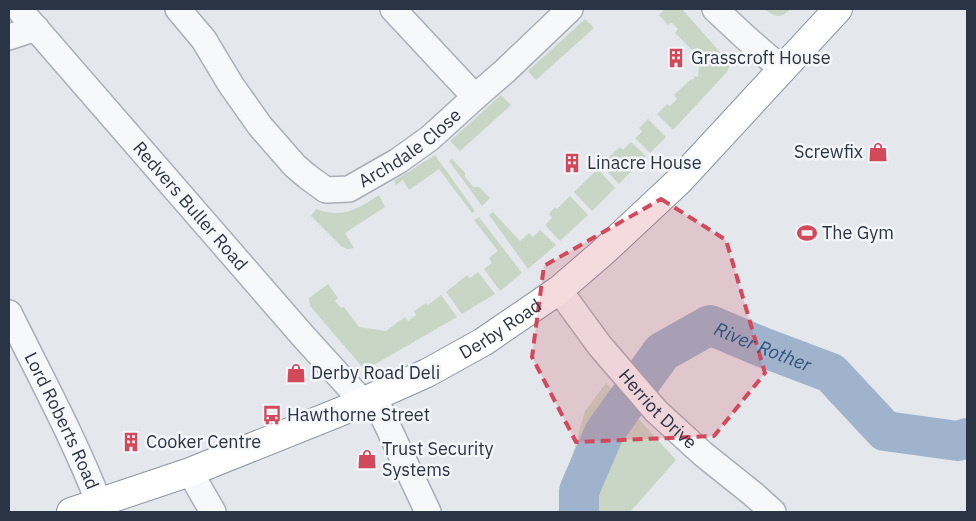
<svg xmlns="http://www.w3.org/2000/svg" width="976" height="521" viewBox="0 0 976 521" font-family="'IBM Plex Sans',sans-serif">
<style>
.green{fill:#c9d6c5}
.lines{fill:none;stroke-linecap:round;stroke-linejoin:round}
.river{stroke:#9fb4cc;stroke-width:40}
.minor-casing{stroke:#a9aeb7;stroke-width:28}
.highway-casing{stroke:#8b94a3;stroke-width:30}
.minor{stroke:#f7f8fa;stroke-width:25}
.highway{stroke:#fff;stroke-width:28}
.marked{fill:#d1495b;fill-opacity:0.2;stroke:#d1495b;stroke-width:4;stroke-dasharray:10 6;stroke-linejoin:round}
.labels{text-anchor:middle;stroke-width:5;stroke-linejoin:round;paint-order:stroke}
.poi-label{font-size:18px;fill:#2b3445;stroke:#f4f6f9;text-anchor:start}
.street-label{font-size:18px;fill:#2b3445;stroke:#f4f6f9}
.water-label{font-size:19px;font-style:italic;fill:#34527a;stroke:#f4f6f9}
</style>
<rect width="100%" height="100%" fill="#e4e7ec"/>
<!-- green -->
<path class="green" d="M663 9H682L727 60 729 67 727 72 673 130 657 114 667 104 670 106 677 99 674 95 690 80 694 79V76L698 77 700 54 695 53 694 50 691 49 675 33 678 29 671 22 668 25 659 15 664 10Z
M764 9H791C780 19 775 17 764 9Z
M585 19 594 28 536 80 528 71Z
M501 95 511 105 460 151 450 141Z
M648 119 666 137 650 153 635 138 642 132 639 128Z
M631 142 646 156 619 184 601 165 620 147 623 150Z
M435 155 475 211 472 213 439 169 409 190 403 180 396 185 394 181Z
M452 159 465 173V177L473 187H479L490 198 482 206 449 161Z
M598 169 615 188 592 211 574 192Z
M379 195 385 207 345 233 354 248 347 249 341 246 311 216 316 209C342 219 358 209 379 195Z
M570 196 588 215 560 241 545 225 552 218 549 214 555 207 557 209Z
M493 212 520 241 529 233 533 237 540 230 556 245 528 269 489 215Z
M479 217 522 273 500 291 484 269 492 263 489 258 498 251 474 220Z
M478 272 495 294 462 314 446 292 467 275 470 278Z
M328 284 338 298 335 301 341 308 344 307 359 327 386 331 405 317 408 321 416 315 414 311 426 303 428 305 441 295 457 317 365 370 310 306 309 298Z
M606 383 676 460 630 512H564L563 489 585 411Z"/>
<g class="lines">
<!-- river -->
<path class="river" id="s1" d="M579 512V491L604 433 662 352 710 325 762 347 831 373 885 431 958 441 967 438"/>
<defs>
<g id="minor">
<path id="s2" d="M19 9 303 336 363 402"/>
<path id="s3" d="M178 9 204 40 231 85 260 126 295 166 308 177 326 190 349 189 398 161 430 138 475 97 505 71 570 9"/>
<path d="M393 9 475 97"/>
<path d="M715 9 745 37 782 69"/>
<path d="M9 37 36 28"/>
<path id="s4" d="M559 290 600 346 656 411 703 454 753 494 773 512"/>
<path id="s5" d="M9 313C40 376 74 438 99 503"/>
<path d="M374 397 428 512"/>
<path d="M190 472 213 512"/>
</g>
<g id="highway">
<path id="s6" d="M71 512 190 472 342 411 427 373 483 342 559 290 602 253 679 181 838 9"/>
</g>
</defs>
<!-- minor casing -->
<use href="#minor" class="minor-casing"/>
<!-- highway casing -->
<use href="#highway" class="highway-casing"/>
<!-- minor -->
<use href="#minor" class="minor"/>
<!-- highway -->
<use href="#highway" class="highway"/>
</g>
<!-- marked area -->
<path class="marked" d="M661 199 726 240 765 373 714 436 576 442 532 357 544 266Z"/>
<!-- icons -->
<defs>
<symbol id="building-bare" viewBox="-9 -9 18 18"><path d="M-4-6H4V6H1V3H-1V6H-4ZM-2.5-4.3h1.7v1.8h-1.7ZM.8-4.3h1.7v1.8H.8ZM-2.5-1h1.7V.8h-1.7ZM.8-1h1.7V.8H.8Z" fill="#d1495b" stroke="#f4f6f9" stroke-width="2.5" paint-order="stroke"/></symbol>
<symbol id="shop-bare" viewBox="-9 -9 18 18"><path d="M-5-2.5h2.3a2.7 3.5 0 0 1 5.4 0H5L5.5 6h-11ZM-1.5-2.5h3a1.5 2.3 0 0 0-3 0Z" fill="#d1495b" stroke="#f4f6f9" stroke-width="2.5" paint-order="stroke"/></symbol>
<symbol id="stadium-bare" viewBox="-9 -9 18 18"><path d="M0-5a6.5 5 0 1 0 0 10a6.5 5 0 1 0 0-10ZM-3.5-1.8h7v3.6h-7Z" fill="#d1495b" stroke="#f4f6f9" stroke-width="2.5" paint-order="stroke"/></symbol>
<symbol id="bus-bare" viewBox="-9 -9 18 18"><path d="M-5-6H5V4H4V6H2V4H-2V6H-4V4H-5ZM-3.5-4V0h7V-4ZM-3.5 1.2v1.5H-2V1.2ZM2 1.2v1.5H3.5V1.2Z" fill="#d1495b" stroke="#f4f6f9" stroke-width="2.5" paint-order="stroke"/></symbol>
</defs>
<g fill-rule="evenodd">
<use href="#building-bare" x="662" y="44" width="28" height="28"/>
<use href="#shop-bare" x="864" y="138" width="28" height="28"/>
<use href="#building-bare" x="558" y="149" width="28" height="28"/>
<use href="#stadium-bare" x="793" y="219" width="28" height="28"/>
<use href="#shop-bare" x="282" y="359" width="28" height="28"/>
<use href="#bus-bare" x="258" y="401" width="28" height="28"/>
<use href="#building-bare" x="117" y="428" width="28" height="28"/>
<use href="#shop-bare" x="353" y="445" width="28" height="28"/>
</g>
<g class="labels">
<!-- poi labels -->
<g class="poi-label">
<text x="691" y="64">Grasscroft House</text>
<text x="863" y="158" text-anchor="end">Screwfix</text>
<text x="587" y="169">Linacre House</text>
<text x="822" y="239">The Gym</text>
<text x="311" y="379">Derby Road Deli</text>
<text x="287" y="421">Hawthorne Street</text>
<text x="146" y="448">Cooker Centre</text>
<text x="382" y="455">Trust Security<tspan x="382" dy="21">Systems</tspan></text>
</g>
<!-- street labels -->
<g class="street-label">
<text dy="6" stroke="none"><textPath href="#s3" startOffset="332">Archdale Close</textPath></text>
<text dy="6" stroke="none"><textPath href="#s2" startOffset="261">Redvers Buller Road</textPath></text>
<text dy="6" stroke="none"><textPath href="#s6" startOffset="468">Derby Road</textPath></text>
<text dy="6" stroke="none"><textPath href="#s4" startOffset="155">Herriot Drive</textPath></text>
<text dy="6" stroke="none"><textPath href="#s5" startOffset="120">Lord Roberts Road</textPath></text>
</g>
<!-- water labels -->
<g class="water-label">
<text dy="7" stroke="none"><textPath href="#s1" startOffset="296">River Rother</textPath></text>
</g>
</g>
<!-- border -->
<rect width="976" height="521" fill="none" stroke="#2b3445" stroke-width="20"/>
</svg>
